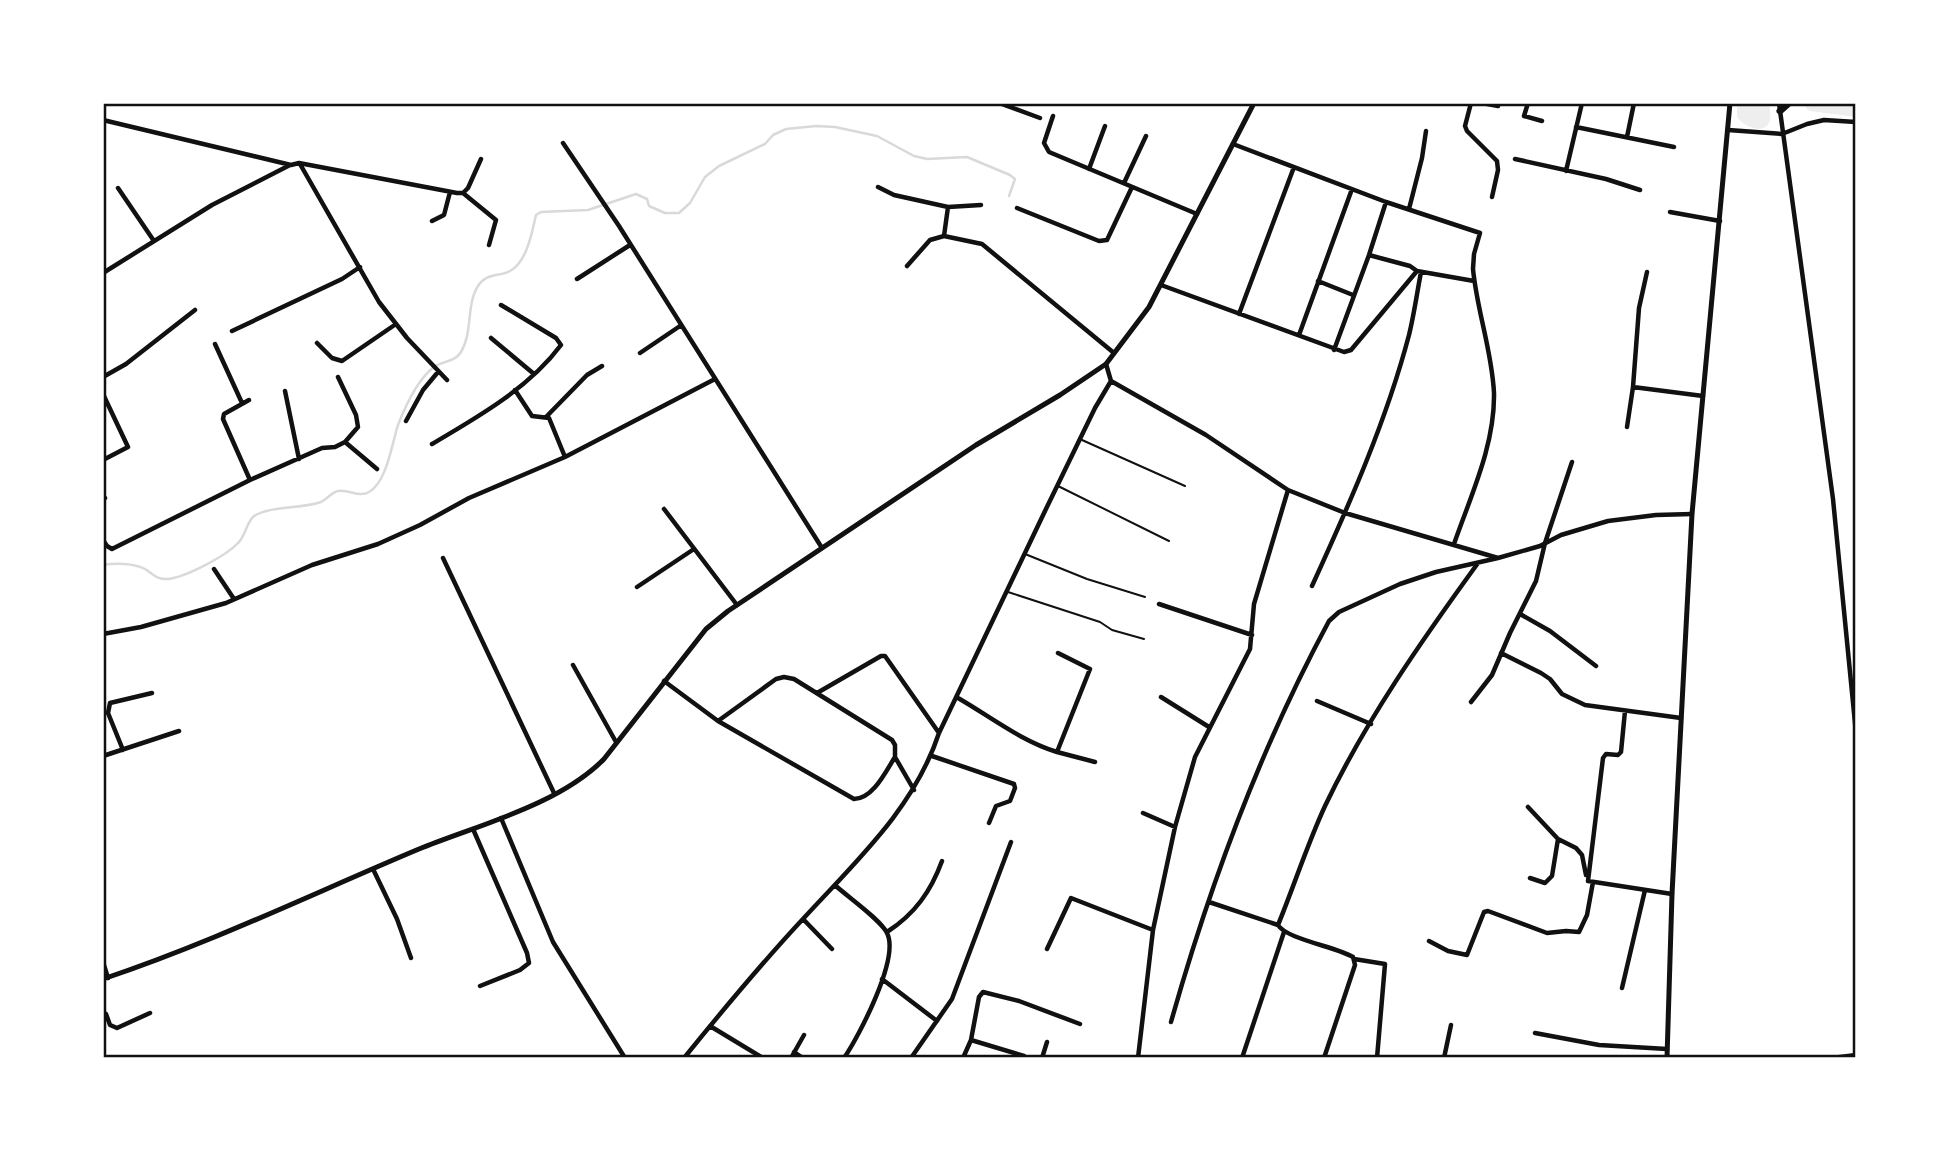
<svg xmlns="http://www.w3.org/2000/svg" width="1959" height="1161" viewBox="0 0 1959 1161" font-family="Signika,sans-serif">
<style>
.green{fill:#eee}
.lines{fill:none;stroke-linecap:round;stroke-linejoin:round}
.stream{stroke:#d9d9d9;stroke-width:2.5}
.service{stroke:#111;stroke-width:2}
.minor{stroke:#111;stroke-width:4.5}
.tertiary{stroke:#111;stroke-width:5}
.trunk{stroke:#111;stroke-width:7}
.neatline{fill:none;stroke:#111;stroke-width:2.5}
</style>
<rect width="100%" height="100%" fill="#fff"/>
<!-- green -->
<path class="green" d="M1737 103H1769C1770 108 1771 116 1770 120 1765 137 1743 126 1737 117Z
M1806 103H1856V117L1810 111 1806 108Z"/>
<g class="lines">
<!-- stream -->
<path class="stream" d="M103 565C115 563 134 563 145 569 153 574 157 580 168 579 186 577 226 556 238 543 246 535 246 523 254 516 269 506 301 509 321 502 327 499 332 492 338 491 349 489 359 498 369 492 387 482 392 443 398 425 405 407 418 379 434 367 442 361 455 362 461 352 473 332 466 305 478 286 486 273 498 277 510 271 527 262 532 232 536 215L541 212 588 210 636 194 647 199 649 206 665 213H679L690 203 705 177 719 166 765 144 773 135 786 129 816 126 835 127 877 136 914 156 927 159 967 157 1010 175 1015 179 1009 196"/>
<!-- service -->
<path class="service" d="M1082 440 1185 486
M1058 486 1169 541
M1025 554 1087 579 1145 597
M1008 592 1100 622 1112 630 1144 639"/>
<!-- minor -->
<path class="minor" d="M999 103 1040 118
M1471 103 1465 126 1467 131 1497 161 1498 170 1492 197
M1482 103 1498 106
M1528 103 1524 116 1542 121
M1779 103 1833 499 1856 733
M1053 116 1044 143 1049 152 1197 214
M103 120 291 165 299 163 457 193H463L468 188 481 159
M1576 127 1674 147
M1728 130 1782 134 1807 124 1824 120 1856 122
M1627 137 1634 103
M563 143 619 226 822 548
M1233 144 1386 202 1480 233 1474 254 1473 269C1477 311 1492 351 1494 393 1495 445 1471 495 1454 544
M1515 159 1606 179 1640 190
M300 164 379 302 407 338 447 380
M1089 169 1105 126
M1566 171 1582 103
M1124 183 1146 136
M878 187 894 195 948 207 944 236 982 244 1114 353
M118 188 154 241
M463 193 496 220 489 245
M948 207 981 205
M1017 208 1099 241 1107 240 1132 187
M1409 209 1422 158 1426 131
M1670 212 1720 221
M432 221 444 215 450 192
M1369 255 1410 266 1417 271
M907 266 930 240 944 236
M1647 272 1639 308 1633 387 1703 396
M103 273 212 205 290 165
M577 279 630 245
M1318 281 1353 295
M1161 285 1344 352 1351 350 1417 271 1474 281
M1239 314 1294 167
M232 331 342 279 360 267
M1299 335 1352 189
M491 338 534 374
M317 343 332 358 342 361 396 324
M215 344 242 403
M1334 350 1369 255 1386 202
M640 353 680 326
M1106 364 1111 381
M103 377 126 364 195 310
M1111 381 1206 435 1288 490 1345 513 1498 558 1540 546 1561 535 1608 521 1656 515 1692 514
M515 390 532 416 549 418 565 457
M285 391 299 459
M103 394 128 447 103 460
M249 400 224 414 223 419 250 480
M546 417 587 375 602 366
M406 421 423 390 438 372
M1627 427 1633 387
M345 442 377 469
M432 444C478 417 529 388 561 345L556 338 501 305
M103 499 105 498
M664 509 737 605
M103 540 107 546 112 549 250 480 322 448 335 447 345 442 358 427 356 415 338 377
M443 558 554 793
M214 569 234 599
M1312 586C1349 505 1386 422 1409 335 1414 315 1417 293 1421 272
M637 587 694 549
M1159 604 1252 635
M1520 614 1550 631 1596 666
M103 634 141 627 226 603 312 565 378 544 420 525 469 498 565 457 715 379
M1501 653 1541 673 1550 679 1562 694 1585 705 1681 718
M573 665 616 742
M664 681 718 721 854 799C873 799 886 771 895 757
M817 693 881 656H885L939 733
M1161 697 1209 727
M958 698C991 717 1021 741 1057 752L1090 669 1058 653
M1317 701 1371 724
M1471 702 1492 675 1510 633 1536 581 1545 543 1572 462
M1625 711 1621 752 1618 755 1606 754 1603 758 1588 881 1672 894
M718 721 776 679 784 677 794 679 892 740 895 745V757L914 790
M123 750 108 713 110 703 152 693
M1057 752 1095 762
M103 756 179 731
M932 756 1014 784 1015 788 1010 801 996 806 989 823
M1528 807 1558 839 1576 848 1582 855 1586 875
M1143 813 1175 827
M501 818 553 942 625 1058
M473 829 527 953 529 963 520 970 480 986
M373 869 397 919 411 958
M1530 878 1545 883 1552 876 1558 839
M836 886C848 897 881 920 887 933 900 958 859 1036 844 1058
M1209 902 1278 925C1286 939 1337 947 1353 957L1355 965 1324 1058
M803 919 832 949
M1278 925C1294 886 1307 845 1325 806 1366 720 1422 640 1478 563
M887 932C915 914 931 891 942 861
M1429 941 1448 951 1467 955 1484 912 1488 911 1547 933 1566 931 1579 932 1587 915 1593 882
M1047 949 1071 898 1153 930
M1354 959 1385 964 1377 1058
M103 962 108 978
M882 979 937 1021
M1622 988 1645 890
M103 1013 106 1014 110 1025 117 1028 150 1013
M1171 1022C1210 884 1261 747 1329 621L1339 612 1400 584 1436 572 1498 558
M710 1026 763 1058
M1535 1033 1599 1045 1667 1049
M971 1040 1024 1056
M794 1052 803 1058
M684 1058C722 1011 761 964 802 920 855 862 914 809 939 733L1045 511 1095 408 1111 381
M791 1058 804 1035
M911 1058 952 999 1011 842
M963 1058 971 1040 979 997 983 992 1019 1001 1080 1024
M1042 1058 1047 1042
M1138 1058 1153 930 1175 827 1195 757 1250 649 1254 604 1288 490
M1242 1058 1284 932
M1444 1058 1451 1025
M1832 1058 1856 1055"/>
<!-- tertiary -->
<path class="tertiary" d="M103 979C211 943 314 893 419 849 478 825 559 805 604 759L706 629 728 611 976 445 1060 395 1106 364 1149 307 1254 103
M1667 1058 1672 894 1692 514 1730 103"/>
<!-- trunk -->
<path class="trunk" d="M1780 111 1789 103"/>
</g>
<!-- border -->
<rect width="1959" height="1161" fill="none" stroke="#ffffff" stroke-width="210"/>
<rect x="105" y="105" width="1749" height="951" class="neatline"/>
</svg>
